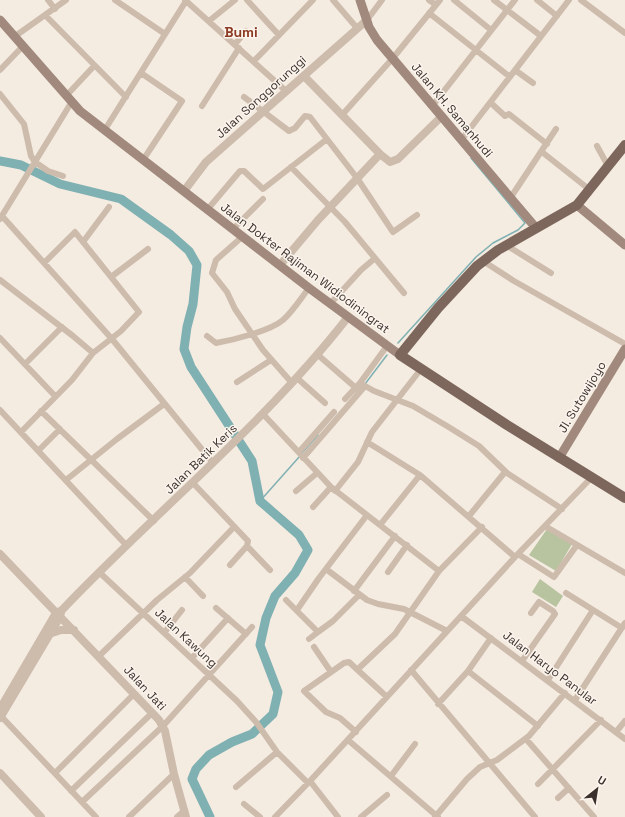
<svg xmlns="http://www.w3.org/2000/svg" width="625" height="817" viewBox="0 0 625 817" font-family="'Space Grotesk',sans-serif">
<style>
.green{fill:#b8c4a0}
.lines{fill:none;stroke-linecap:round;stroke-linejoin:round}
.stream{stroke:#7fb0b2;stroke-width:1.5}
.river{stroke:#7fb0b2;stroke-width:9}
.minor{stroke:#cdbbac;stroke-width:6}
.tertiary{stroke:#cdbbac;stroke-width:8}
.secondary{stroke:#a18a7d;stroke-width:9}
.primary{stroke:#7d675c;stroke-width:10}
.labels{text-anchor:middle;stroke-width:3;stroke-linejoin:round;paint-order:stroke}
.street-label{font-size:12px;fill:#3b302b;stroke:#fbf5ee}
.quarter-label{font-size:14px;font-weight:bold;fill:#8c3b22;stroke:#fbf5ee}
</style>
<rect width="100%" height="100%" fill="#f4ebe1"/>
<!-- green -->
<path class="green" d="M547 529 572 544 556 571 529 555Z
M540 579 563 596 556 607 532 592Z"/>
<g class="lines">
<!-- stream -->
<path class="stream" d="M398 343 476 257 493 243 518 230 525 223 471 158
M365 384 387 355
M302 453 318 435
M260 501 300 456"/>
<!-- river -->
<path class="river" d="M0 161 21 165 60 184 121 199 171 235 189 251 197 265 193 304 187 327 184 349 191 367 252 461 260 501 299 535 308 550 295 573 275 596 266 618 260 645 278 692 273 714 252 734 232 742 209 755 196 769 192 779 210 817"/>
<!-- minor -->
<path class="minor" d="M48 0 55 9
M115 0 165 34
M185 0 286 91
M247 0 278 34
M333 0 357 28
M429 0 436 5
M454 0 491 30
M494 0 541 36
M537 0 557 16
M581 0 625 33
M429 13 510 77
M45 15 126 97
M367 20 382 0
M209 21 235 0
M14 37 66 0
M235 44 246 31
M254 61 313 0
M0 70 23 46
M515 70 533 83
M141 73 182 101 143 160
M0 94 24 124 31 156 35 162 48 171 63 176
M66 96 94 66
M244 97 289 131 295 128 305 116 310 117 357 178 393 232 417 215
M491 103 505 116 509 114 547 144
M433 105 515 0
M202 106 239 48
M342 115 393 58 440 0
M104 131 186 1
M462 139 569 0
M597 146 608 166
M542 152 590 190
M291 167 345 222 404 293
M511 197 556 129
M207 210 240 171H244L263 189 327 139
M2 216 112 339 213 463
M0 219 71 103
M233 229 263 199
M242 237 216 260 212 273 227 292 235 309 263 350 292 383
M83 242 109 207
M506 245 551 273
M483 261 514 281 625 344
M44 263 75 232 139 312 121 331 93 353
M111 277 148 249
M0 280 73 336 93 353 72 380 21 432
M330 304 361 270 374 259
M207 336 216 343C233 340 270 331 283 320 293 311 301 298 309 288
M0 338 55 396
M318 355 356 388
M25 364 62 327
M297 378 325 403
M237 382 271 360
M360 383 374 391 413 406 447 426 479 446 507 473 562 509
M345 399 360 383 387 346
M0 410 127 546
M41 411 154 521
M263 414 331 487 439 571 395 634 358 669
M367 442 420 475 515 557
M38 451 60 429
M299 452 334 412
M303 458 365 386
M66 480 117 439 164 404
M193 483 248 541 247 546 230 565
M296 491 317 473
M335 491 358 462 372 432 421 369
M313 507 331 487
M469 516 505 472
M380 525 420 475
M545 526 625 573
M247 546 270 570
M518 554 554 577 577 545
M326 569 367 600 378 604 404 609 447 631
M439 571 482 527
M99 572 237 701 256 722 277 752 308 783
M388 572 407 545
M185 577 203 596
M354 591 395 536
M566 593 622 628
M286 600 318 632 333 621 359 595
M216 608 246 634
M297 610 319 578 367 515
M461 616 625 739
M164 633 182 610
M309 639 318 632
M314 647 331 672
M99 656 157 600 190 573 234 527
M192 658 228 618
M522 661 555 614 553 611 539 602 531 613
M411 670 535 817
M468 671 538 726
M548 680 593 610
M575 700 625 623
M438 704 468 671 491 638
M0 715 96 817
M356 732 340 718 326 712 304 691 344 663 349 662 387 697
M616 732 625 721
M526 739 594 817
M348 740 438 817
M55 773 134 694
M391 776 415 744
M310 781 338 817
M538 784 601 720
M236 787 277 752
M71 791 152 713
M558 798 569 788
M82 802 163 726 252 627
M244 804 260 817
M129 817 174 774
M177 817 185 810
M275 817 310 781 515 557 591 478
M361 817 387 795
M435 817 467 779 480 767 497 760 529 736 565 693"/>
<!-- tertiary -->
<path class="tertiary" d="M304 76 380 154 390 162 398 159 442 116
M184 191 206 162 367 20
M280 265 318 220 380 154
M0 554 159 720 165 731 174 774 186 817
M52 633 61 630H74
M0 709 56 613 62 610C156 511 264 425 348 317
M0 718 60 617 61 612
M0 773 41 817"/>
<!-- secondary -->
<path class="secondary" d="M360 0 369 27 377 40 536 228
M0 20 80 111 309 288 400 355
M577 205 625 245
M559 458 625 349"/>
<!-- primary -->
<path class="primary" d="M625 145 577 205 498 250 477 266 438 308 400 355 507 425 625 498"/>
</g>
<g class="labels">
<!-- street labels -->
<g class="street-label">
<text transform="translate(261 97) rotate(-42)" y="4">Jalan Songgorunggi</text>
<text transform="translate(452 110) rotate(50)" y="4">Jalan KH. Samanhudi</text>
<text transform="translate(305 268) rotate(37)" y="4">Jalan Dokter Rajiman Widiodiningrat</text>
<text transform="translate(582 397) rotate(-59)" y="4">Jl. Sutowijoyo</text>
<text transform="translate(201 459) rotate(-44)" y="4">Jalan Batik Keris</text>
<text transform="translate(186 638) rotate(43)" y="4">Jalan Kawung</text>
<text transform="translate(550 668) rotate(37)" y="4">Jalan Haryo Panular</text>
<text transform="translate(145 688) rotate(47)" y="4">Jalan Jati</text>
</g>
<!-- quarter labels -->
<g class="quarter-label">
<text x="241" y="37">Bumi</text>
</g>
</g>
<!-- north arrow -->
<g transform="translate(597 789) rotate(30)" stroke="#fbf5ee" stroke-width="3" paint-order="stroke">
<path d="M0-3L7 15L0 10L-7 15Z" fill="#3b302b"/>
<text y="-6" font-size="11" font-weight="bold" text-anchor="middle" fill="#3b302b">U</text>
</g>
</svg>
